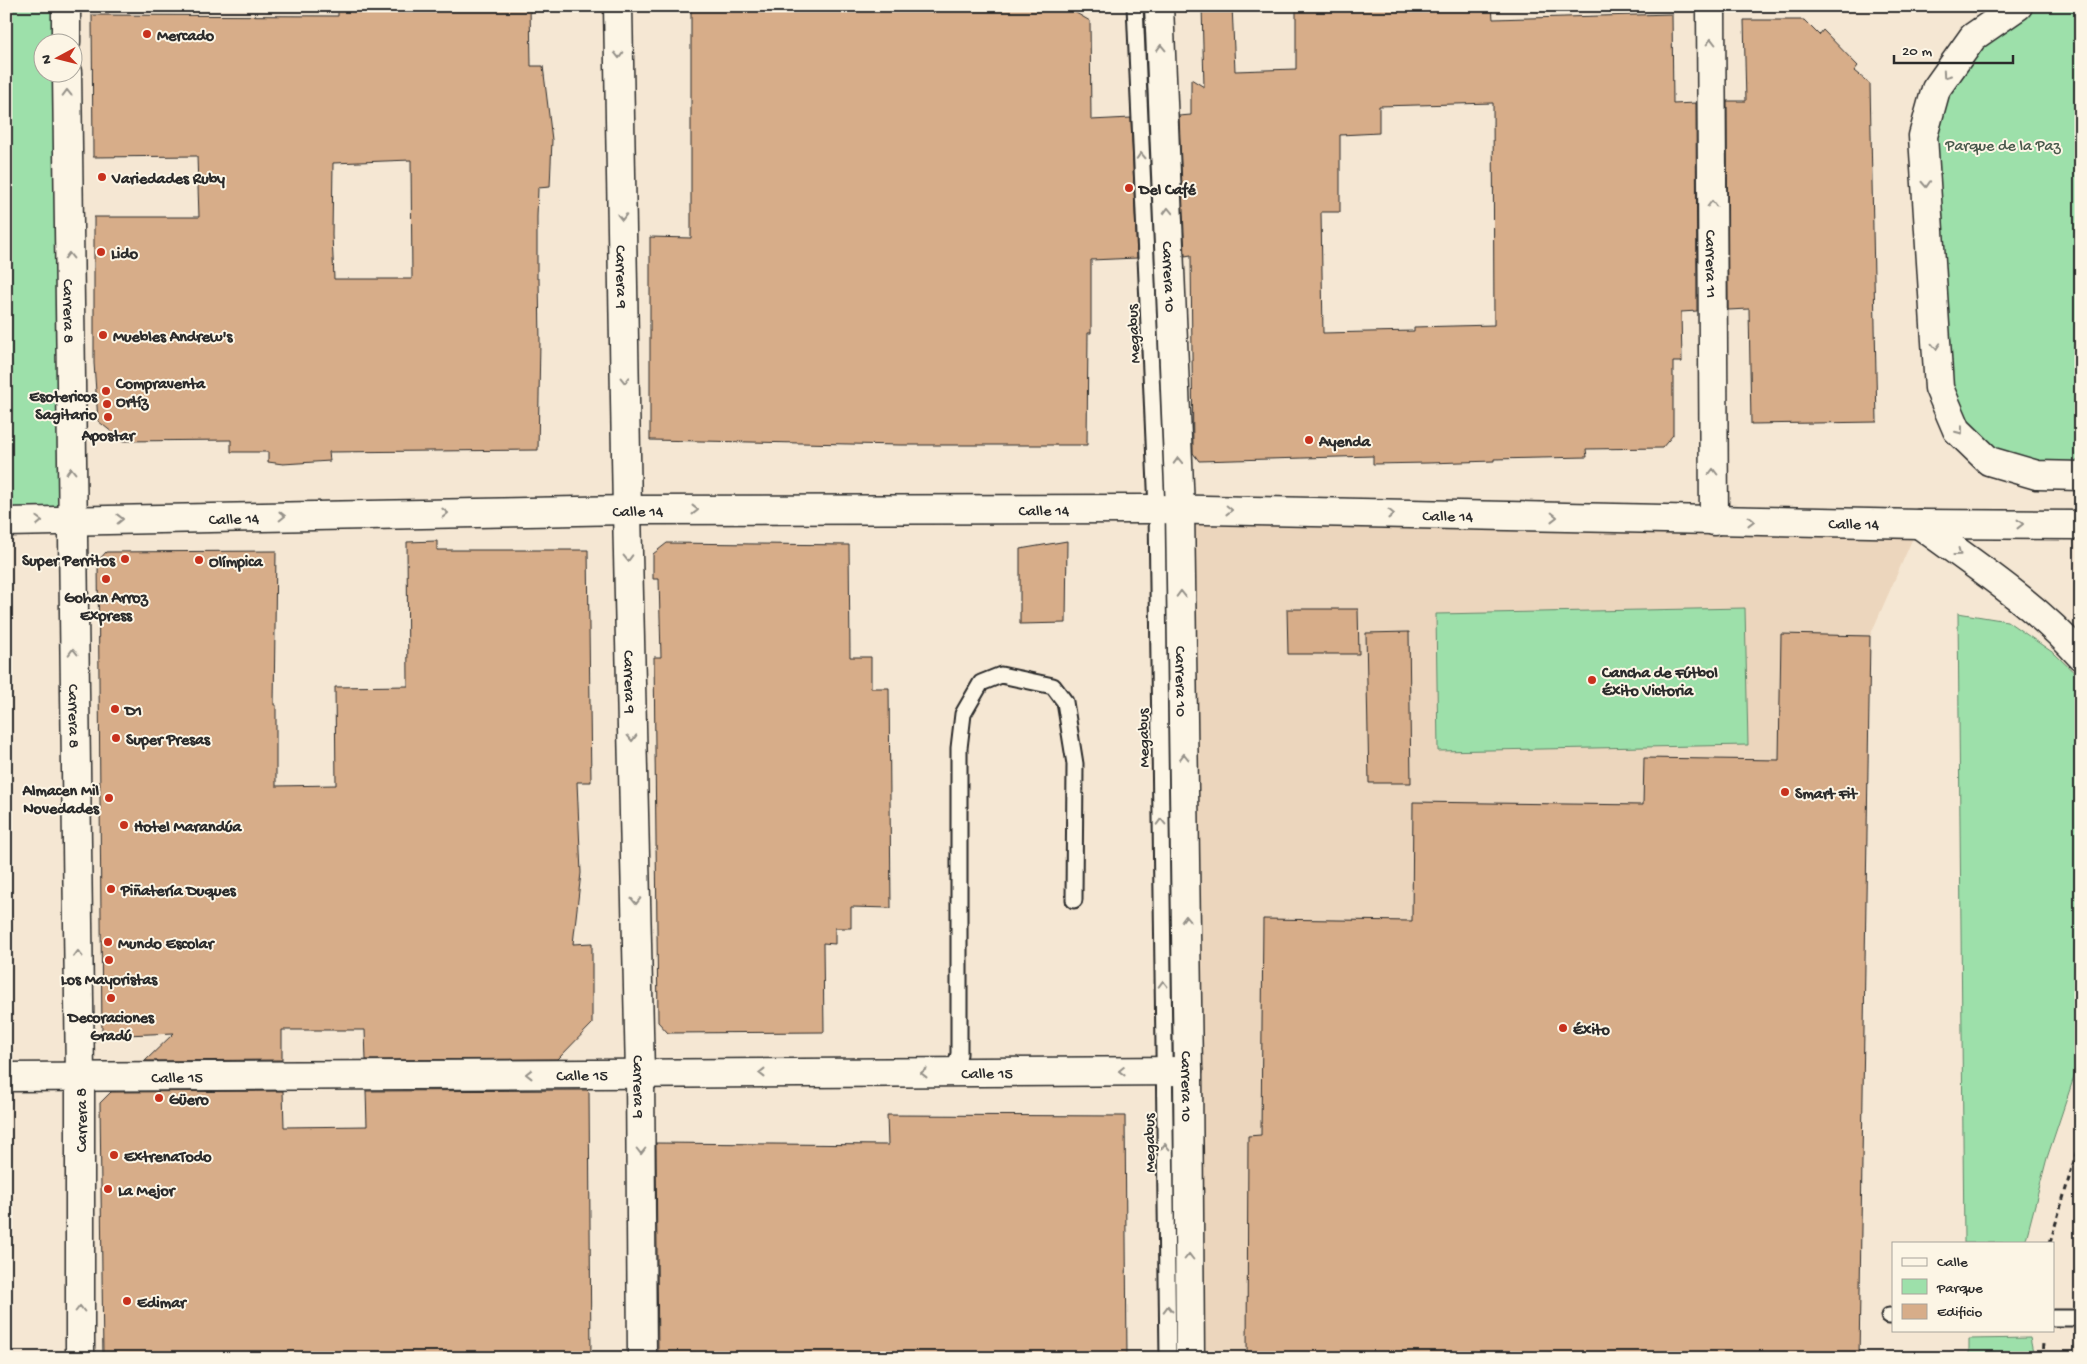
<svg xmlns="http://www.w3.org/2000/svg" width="2087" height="1364" viewBox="0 0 2087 1364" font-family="'Gochi Hand',sans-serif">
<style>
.built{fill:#ecd6bd}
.green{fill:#9de0aa;stroke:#64866a}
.building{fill:#d7ad89;stroke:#2b2b2b;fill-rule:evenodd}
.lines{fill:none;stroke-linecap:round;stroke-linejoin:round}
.service-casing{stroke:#2b2b2b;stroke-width:19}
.minor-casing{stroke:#2b2b2b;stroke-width:31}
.secondary-casing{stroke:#2b2b2b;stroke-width:31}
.primary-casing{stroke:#2b2b2b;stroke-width:31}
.path{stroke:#2b2b2b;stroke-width:3;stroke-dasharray:5 4;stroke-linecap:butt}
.service{stroke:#fcf5e5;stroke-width:15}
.minor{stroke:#fcf5e5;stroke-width:28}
.secondary{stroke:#fcf5e5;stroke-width:28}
.primary{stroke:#fcf5e5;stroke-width:28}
.oneway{stroke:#949088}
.poi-dot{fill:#c8321e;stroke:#fcf5e5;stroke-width:2}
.labels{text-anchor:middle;stroke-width:4;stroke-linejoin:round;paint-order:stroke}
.poi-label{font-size:16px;font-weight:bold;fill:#2b2b2b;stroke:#fcf5e5;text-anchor:start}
.park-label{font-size:16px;fill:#48584b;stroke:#fcf5e5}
.street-label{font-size:16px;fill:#2b2b2b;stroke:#fcf5e5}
</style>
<rect width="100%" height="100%" fill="#f5e7d3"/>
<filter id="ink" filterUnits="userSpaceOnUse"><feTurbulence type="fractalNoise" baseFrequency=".02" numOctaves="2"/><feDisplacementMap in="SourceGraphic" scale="10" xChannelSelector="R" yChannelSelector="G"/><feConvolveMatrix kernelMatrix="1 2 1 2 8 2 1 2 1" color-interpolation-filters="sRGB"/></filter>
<g filter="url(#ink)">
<!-- built -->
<path class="built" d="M1180 509 1919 524 1870 636 1859 1358H1190Z"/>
<!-- green -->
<path class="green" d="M6 6H66V42H42V72L67 73 72 507 6 522Z
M2018 6H2081V476L1989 461 1939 388 1936 89Z
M1745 608 1748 745 1438 751 1436 614Z
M1958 613 2007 621 2055 654 2081 679V1056L2047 1158 2025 1243H1964Z
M2030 1338 2034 1358H1969V1339Z"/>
<!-- building -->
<path class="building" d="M338 6H530L531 66H543L552 140 550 187 538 188 537 217V279H539L540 342 538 450 329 452 330 461 283 464 268 462V452H231V440L123 441 98 421 94 363V217H199L197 156 93 157 92 15 338 16ZM411 160 412 279H334L332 235 333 163Z
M691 6H1064L1090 21 1091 120 1131 118 1137 258 1091 260V333H1088L1087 445H900L650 440V237L691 238Z
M1202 6H1232L1235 71 1296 69V6H1492L1493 19 1672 14 1673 104 1696 103 1697 311 1681 312 1682 362H1673V435L1662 448 1586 449 1587 457 1494 459V461L1428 463 1373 464V456L1199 461 1193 453 1191 255 1185 256 1179 116 1191 115V79L1204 87ZM1493 103 1494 325 1414 327V331L1323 333 1321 212H1340V135L1379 133V106Z
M1744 20H1804L1819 35 1823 30 1858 66 1854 71 1870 84 1877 422 1751 424 1749 309 1728 310 1727 101H1746Z
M437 541V550H588L591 782H577L581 873 573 944 592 943V1024L558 1059 366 1060 365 1030H282V1060L145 1061 174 1033 102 1036 98 561 106 552 276 551 274 705H276V786L336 785 335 687 408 686 407 542Z
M1067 541 1066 623 1020 624V549Z
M667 543 849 545 850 657H871V688H889L891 908 851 907V928H835V944L823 943 824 1032 668 1033 658 1022 654 657H661L659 579H653V554Z
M1287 609H1358L1359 654H1288Z
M1409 632 1411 783H1369L1366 633Z
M1781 634 1870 636 1859 1358H1247L1248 1136 1261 1135 1263 919 1412 921 1413 802 1643 805 1644 758 1779 760Z
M587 1090 589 1092 591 1358H103L100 1103 111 1092 283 1091 284 1127 367 1126 366 1091Z
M887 1115 1125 1116 1127 1358H658L656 1143 888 1145Z"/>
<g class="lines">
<defs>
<path id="service" d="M1135 6 1157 509 1168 1358
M954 1073 959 1054V748L963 714 981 683 1001 675 1053 686 1065 702 1075 764 1074 900
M1889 1316H1893
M2053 1318H2081"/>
<g id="minor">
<path id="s1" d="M618 6 627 510 640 1074 642 1358"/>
<path id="s2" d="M1159 6 1180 509 1188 1071 1190 1358"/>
<path id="s3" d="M1711 6 1714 521"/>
<path id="s4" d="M6 522 627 510 1157 509 1919 524"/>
<path id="s5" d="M6 1077 1188 1071"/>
</g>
<g id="secondary">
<path d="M66 6V42"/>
<path d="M2018 6 1973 37 1936 89 1923 136 1939 388 1957 430 1989 461 2037 475 2081 476"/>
<path id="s6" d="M67 72 80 1077V1358"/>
<path d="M1919 524 2081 525"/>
</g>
<path id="primary" d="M1919 524C1975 565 2035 604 2081 656"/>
</defs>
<!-- service casing -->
<use href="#service" class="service-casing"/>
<!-- minor casing -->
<use href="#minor" class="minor-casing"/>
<!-- secondary casing -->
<use href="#secondary" class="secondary-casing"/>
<!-- primary casing -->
<use href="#primary" class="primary-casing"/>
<!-- path -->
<path class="path" d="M2050 1243 2081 1137
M2042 1358 2043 1343"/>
<!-- service -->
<use href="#service" class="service"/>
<!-- minor -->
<use href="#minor" class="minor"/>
<!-- secondary -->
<use href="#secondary" class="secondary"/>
<!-- primary -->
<use href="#primary" class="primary"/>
</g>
<!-- one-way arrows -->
<defs><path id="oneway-chevron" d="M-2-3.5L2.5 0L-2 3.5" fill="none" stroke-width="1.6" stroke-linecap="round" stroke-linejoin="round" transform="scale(1.25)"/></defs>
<g class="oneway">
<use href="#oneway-chevron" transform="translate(1711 42) rotate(-90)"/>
<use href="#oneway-chevron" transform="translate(1161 48) rotate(-92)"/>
<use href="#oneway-chevron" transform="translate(619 55) rotate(89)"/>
<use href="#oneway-chevron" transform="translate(1946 75) rotate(125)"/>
<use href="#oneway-chevron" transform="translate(67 93) rotate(-91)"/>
<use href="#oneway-chevron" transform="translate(1141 156) rotate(-93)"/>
<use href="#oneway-chevron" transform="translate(1926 184) rotate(87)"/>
<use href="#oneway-chevron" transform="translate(1712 204) rotate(-90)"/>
<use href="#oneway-chevron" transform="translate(1168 211) rotate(-92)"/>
<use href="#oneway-chevron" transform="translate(622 217) rotate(89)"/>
<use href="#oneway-chevron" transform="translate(69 256) rotate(-91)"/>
<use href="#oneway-chevron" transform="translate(1936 346) rotate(87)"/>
<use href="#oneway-chevron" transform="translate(625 380) rotate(89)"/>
<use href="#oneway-chevron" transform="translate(1960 431) rotate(52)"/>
<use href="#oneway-chevron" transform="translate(1178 461) rotate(-92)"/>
<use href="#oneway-chevron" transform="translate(71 471) rotate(-91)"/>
<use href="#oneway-chevron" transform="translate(1713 472) rotate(-90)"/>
<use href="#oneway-chevron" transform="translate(695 510)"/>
<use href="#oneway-chevron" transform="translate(1229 510) rotate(1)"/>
<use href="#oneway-chevron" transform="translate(445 513) rotate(-1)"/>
<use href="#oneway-chevron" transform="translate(1391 514) rotate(1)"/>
<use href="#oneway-chevron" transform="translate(282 516) rotate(-1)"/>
<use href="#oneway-chevron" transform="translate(1554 517) rotate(1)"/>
<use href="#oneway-chevron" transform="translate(120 519) rotate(-1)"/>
<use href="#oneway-chevron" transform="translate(39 521) rotate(-2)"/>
<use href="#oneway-chevron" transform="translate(1751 521) rotate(1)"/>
<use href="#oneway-chevron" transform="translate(2020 524)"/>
<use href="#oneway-chevron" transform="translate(1958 553) rotate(36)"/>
<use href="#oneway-chevron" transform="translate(628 558) rotate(89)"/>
<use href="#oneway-chevron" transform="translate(1181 594) rotate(-91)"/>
<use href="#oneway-chevron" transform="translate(73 652) rotate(-91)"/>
<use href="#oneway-chevron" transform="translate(632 738) rotate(89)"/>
<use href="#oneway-chevron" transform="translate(1184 757) rotate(-91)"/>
<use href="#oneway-chevron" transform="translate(1161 822) rotate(-91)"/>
<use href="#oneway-chevron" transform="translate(636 901) rotate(89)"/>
<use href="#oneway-chevron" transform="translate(1186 919) rotate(-91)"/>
<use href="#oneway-chevron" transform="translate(78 954) rotate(-91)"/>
<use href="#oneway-chevron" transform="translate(1163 984) rotate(-91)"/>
<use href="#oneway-chevron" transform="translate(1122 1071) rotate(179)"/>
<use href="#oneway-chevron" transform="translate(762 1073) rotate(180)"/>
<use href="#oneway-chevron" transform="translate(924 1073) rotate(180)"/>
<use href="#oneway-chevron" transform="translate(529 1074) rotate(180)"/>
<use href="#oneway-chevron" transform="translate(1165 1147) rotate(-91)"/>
<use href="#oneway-chevron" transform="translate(641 1151) rotate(90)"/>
<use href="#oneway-chevron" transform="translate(1189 1257) rotate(-90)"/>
<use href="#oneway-chevron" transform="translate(80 1309) rotate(-90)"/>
<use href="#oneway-chevron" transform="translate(1168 1309) rotate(-91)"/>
</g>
</g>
<!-- markers -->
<g class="poi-dot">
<circle cx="147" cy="34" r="5"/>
<circle cx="102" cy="177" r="5"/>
<circle cx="1129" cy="188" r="5"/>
<circle cx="101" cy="252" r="5"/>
<circle cx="103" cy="335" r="5"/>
<circle cx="106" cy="391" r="5"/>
<circle cx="107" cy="404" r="5"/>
<circle cx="108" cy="417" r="5"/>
<circle cx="1309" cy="440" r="5"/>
<circle cx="125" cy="559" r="5"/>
<circle cx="199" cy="560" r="5"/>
<circle cx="106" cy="579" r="5"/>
<circle cx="1592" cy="680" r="5"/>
<circle cx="115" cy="709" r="5"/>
<circle cx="116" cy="738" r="5"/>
<circle cx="1785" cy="792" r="5"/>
<circle cx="109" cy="798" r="5"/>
<circle cx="124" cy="825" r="5"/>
<circle cx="111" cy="889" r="5"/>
<circle cx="108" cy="942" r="5"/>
<circle cx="109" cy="960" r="5"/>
<circle cx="111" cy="998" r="5"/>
<circle cx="1563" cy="1028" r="5"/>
<circle cx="159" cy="1098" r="5"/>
<circle cx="114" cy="1155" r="5"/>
<circle cx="108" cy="1189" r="5"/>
<circle cx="127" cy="1301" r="5"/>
</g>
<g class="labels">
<!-- poi labels -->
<g class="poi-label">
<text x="157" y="40">Mercado</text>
<text x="112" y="183">Variedades Ruby</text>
<text x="1139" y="194">Del Café</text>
<text x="111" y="258">Lido</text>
<text x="113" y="341">Muebles Andrew's</text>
<text x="116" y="388">Compraventa<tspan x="116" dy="18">Ortíz</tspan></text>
<text x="97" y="401" text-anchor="end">Esotericos<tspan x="97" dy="18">Sagitario</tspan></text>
<text x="108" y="440" text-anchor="middle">Apostar</text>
<text x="1319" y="446">Ayenda</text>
<text x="115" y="565" text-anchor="end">Super Perritos</text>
<text x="209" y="566">Olímpica</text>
<text x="106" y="602" text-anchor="middle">Gohan Arroz<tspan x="106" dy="18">Express</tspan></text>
<text x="1602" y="677">Cancha de Fútbol<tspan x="1602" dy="18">Éxito Victoria</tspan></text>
<text x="125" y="715">D1</text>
<text x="126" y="744">Super Presas</text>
<text x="99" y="795" text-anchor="end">Almacen Mil<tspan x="99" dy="18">Novedades</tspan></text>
<text x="1795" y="798">Smart Fit</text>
<text x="134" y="831">Hotel Marandúa</text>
<text x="121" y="895">Piñatería Duques</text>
<text x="118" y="948">Mundo Escolar</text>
<text x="109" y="984" text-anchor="middle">Los Mayoristas</text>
<text x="111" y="1022" text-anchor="middle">Decoraciones<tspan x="111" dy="18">Gradú</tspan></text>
<text x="1573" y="1034">Éxito</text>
<text x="169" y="1104">Güero</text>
<text x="124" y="1161">ExtrenaTodo</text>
<text x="118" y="1195">La Mejor</text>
<text x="137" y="1307">Edimar</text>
</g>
<!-- park labels -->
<g class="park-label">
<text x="2003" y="150">Parque de la Paz</text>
</g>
<!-- street labels -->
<g class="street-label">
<text dy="6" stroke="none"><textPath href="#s3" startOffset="258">Carrera 11</textPath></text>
<text dy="6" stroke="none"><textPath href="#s1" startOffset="271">Carrera 9</textPath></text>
<text dy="6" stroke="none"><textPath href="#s2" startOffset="271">Carrera 10</textPath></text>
<text dy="6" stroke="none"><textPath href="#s6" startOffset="239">Carrera 8</textPath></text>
<text transform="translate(1132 334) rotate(-93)" y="6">Megabus</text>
<text dy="6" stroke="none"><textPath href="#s4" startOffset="1038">Calle 14</textPath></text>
<text dy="6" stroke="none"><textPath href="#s4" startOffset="632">Calle 14</textPath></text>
<text dy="6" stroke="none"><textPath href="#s4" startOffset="1442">Calle 14</textPath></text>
<text dy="6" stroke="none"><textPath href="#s4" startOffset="228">Calle 14</textPath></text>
<text dy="6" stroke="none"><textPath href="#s4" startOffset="1848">Calle 14</textPath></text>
<text dy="6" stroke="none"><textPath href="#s1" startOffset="676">Carrera 9</textPath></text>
<text dy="6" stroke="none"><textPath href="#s2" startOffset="676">Carrera 10</textPath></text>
<text dy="6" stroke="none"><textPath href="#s6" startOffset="644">Carrera 8</textPath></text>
<text transform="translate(1142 738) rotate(-91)" y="6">Megabus</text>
<text dy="6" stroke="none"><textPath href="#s5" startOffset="981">Calle 15</textPath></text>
<text dy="6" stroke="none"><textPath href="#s5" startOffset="576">Calle 15</textPath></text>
<text dy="6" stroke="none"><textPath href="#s5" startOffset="171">Calle 15</textPath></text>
<text dy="6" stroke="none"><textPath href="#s1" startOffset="1081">Carrera 9</textPath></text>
<text dy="6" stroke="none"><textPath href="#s2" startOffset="1081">Carrera 10</textPath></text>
<text transform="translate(80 1120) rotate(-90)" y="6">Carrera 8</text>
<text transform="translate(1148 1143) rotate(-91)" y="6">Megabus</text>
</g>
</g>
<!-- margin -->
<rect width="2087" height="1364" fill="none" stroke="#fcf5e5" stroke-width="25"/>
<rect x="12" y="12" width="2062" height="1339" fill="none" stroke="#2b2b2b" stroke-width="2" filter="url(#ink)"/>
<!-- legend -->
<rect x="1892" y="1242" width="162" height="90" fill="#fcf5e5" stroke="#a8a49b"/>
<rect x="1902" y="1258" width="25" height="8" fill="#fcf5e5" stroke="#a8a49b"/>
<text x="1937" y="1266" font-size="15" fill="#2b2b2b">Calle</text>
<rect x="1902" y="1279" width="25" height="15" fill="#9de0aa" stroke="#a8a49b"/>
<text x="1937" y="1292" font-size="15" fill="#2b2b2b">Parque</text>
<rect x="1902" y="1304" width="25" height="15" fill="#d7ad89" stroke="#a8a49b"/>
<text x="1937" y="1316" font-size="15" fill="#2b2b2b">Edificio</text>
<!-- north arrow -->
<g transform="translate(58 58) rotate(263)"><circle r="24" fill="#fcf5e5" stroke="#a8a49b"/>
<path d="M0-4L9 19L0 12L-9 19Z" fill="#c8321e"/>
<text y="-8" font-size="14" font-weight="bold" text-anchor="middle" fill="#2b2b2b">N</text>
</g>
<!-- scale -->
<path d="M1894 55v8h119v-8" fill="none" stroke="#2b2b2b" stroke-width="2.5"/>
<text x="1902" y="55" font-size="15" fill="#2b2b2b" stroke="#fcf5e5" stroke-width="4" paint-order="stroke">20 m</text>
</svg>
